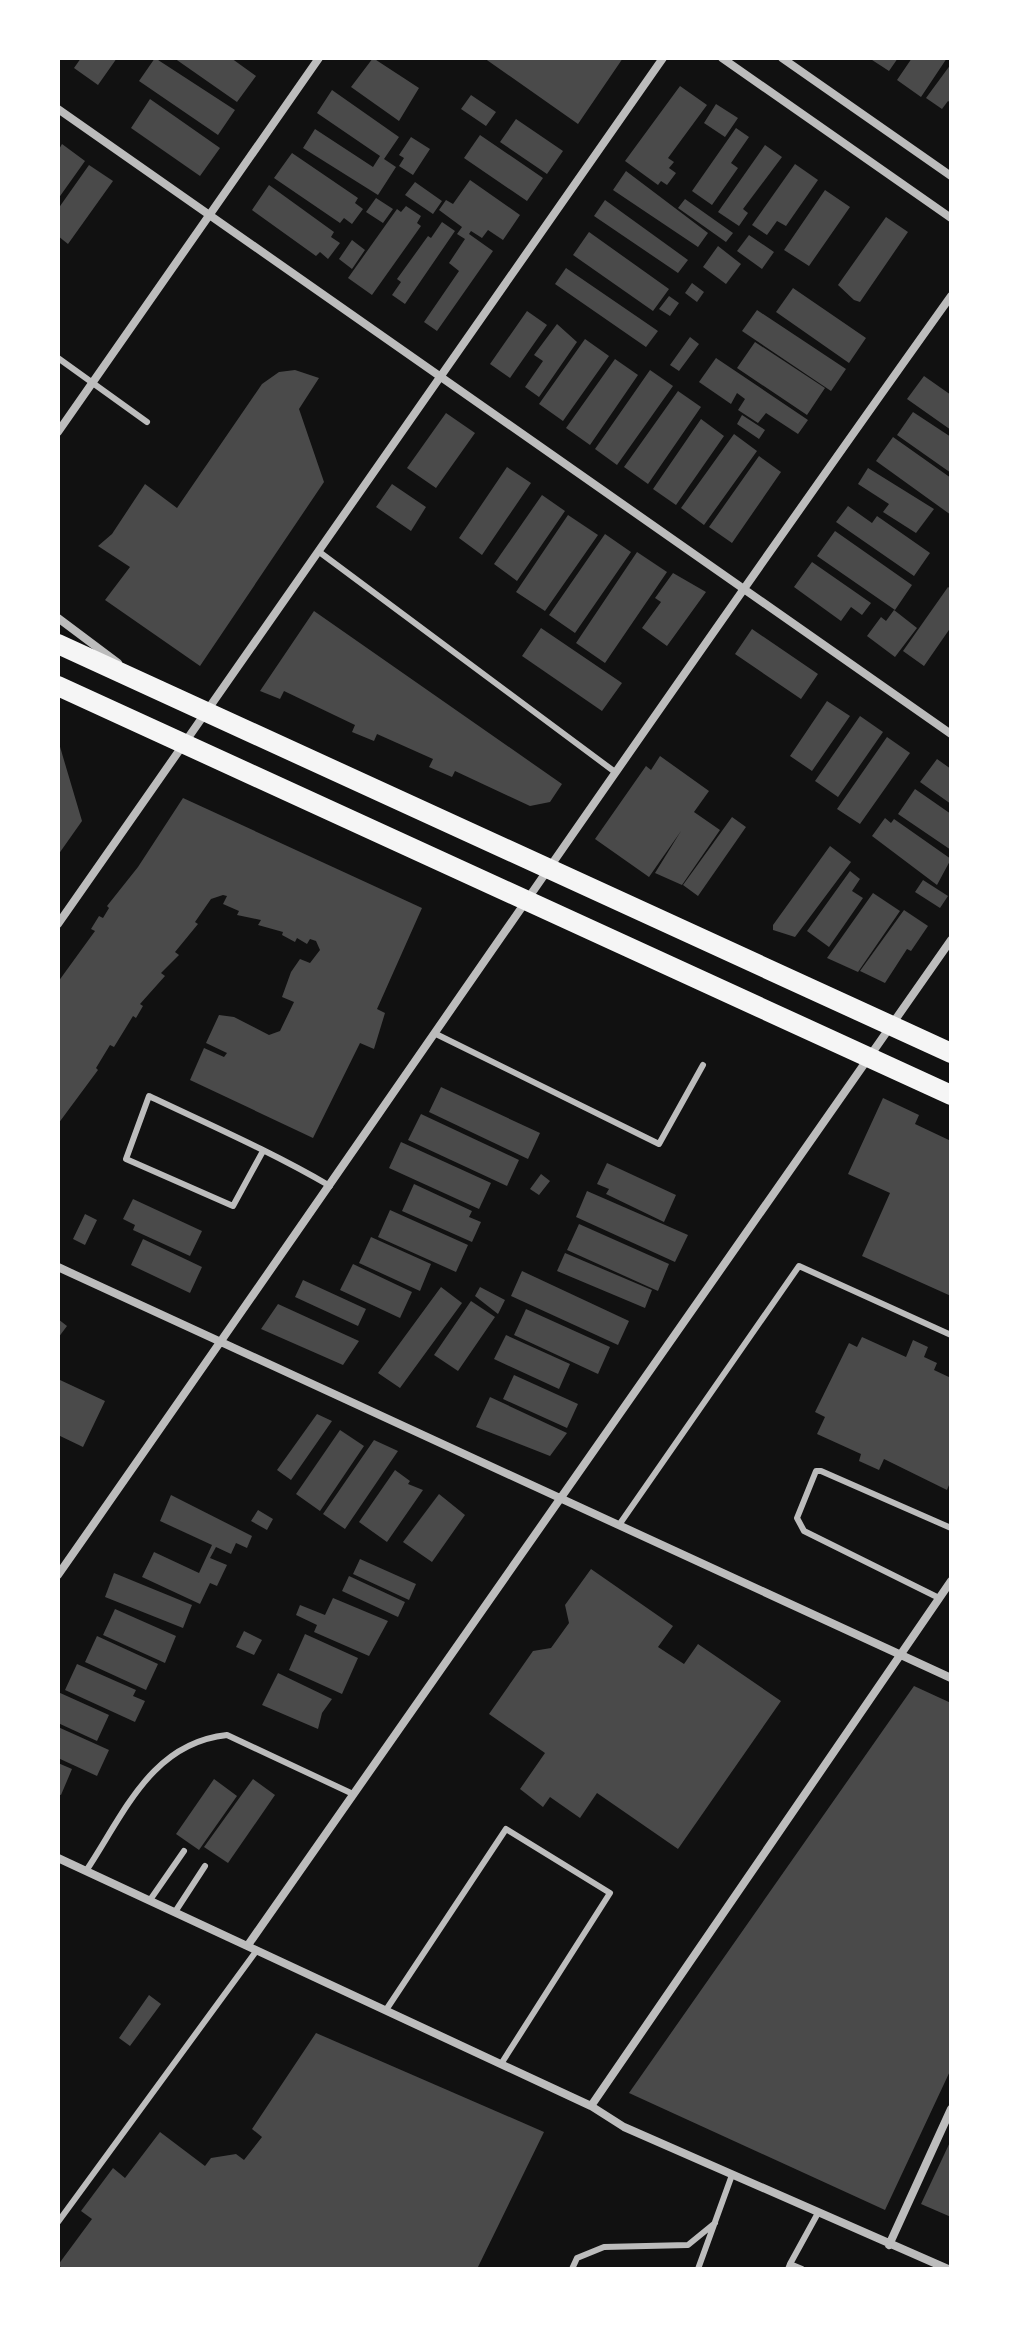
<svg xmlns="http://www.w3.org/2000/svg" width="1009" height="2327" viewBox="0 0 1009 2327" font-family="'Times New Roman',serif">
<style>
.building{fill:#4a4a4a}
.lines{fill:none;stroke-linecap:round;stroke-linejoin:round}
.service{stroke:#bcbcbc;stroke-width:6}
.minor{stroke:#bcbcbc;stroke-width:8}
.primary{stroke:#f5f5f5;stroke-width:20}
</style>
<rect width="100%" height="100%" fill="#111"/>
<!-- building -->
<path class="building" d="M81 58H117L98 85 74 68Z
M155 58 235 110 218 135 139 81Z
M174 58H231L256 76 237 102Z
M373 58 419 88 399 121 351 87Z
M484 58H623L578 124Z
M869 58H898L889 71Z
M912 58H947L921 97 897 80Z
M951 64V103L948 101 942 109 926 98Z
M680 86 707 105 668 158 674 162 669 168 676 173 667 185 661 181 658 185 625 161Z
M332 90 399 137 384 159 396 167 378 195 303 148 315 129 373 167 380 156 317 113Z
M471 95 496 112 486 126 461 109Z
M150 99 220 148 200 176 131 128Z
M716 104 738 118 725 137 704 123Z
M516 119 563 151 547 174 500 142Z
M736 128 749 137 731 163 738 168 712 205 692 191Z
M480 135 543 178 527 201 464 158Z
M411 137 430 149 413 175 399 166 404 158 399 155Z
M62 144 85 161 58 199V151Z
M765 145 782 157 743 209 748 213 739 226 718 212Z
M292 153 358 198 355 203 363 209 352 224 344 218 340 223 274 178Z
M795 164 818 180 786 226 777 221 767 235 752 225Z
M89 165 113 181 68 244 58 236V209Z
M626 171 708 233 698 247 613 190Z
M470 180 520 215 503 240 488 230 482 238 471 231 469 234 493 251 437 331 424 322 459 271 449 263 465 239 457 234 462 227 439 210 446 200 453 204Z
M415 182 442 201 433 214 405 195Z
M269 185 334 232 331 237 340 243 328 259 320 252 316 256 252 210Z
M825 190 850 207 809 266 784 250Z
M376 198 393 209 383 223 366 212Z
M685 199 733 233 726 242 678 208Z
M605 200 688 260 678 273 594 216Z
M406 206 421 216 417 223 421 226 372 295 348 278 397 209 401 212Z
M886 217 908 232 860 302 854 300 838 285Z
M442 222 455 231 405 304 392 295 401 282 397 279 428 236 431 238Z
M589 232 669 289 653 311 573 255Z
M749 235 774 252 762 269 737 251Z
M352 240 365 250 352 269 339 259Z
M718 246 741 264 726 284 703 267Z
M566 268 658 331 646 347 555 284Z
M692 283 704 292 697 302 685 293Z
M793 288 866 338 849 363 776 312Z
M669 296 679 303 670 316 659 309Z
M757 310 846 369 831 391 742 331Z
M527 311 547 325 510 378 490 364Z
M557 324 577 342 539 397 525 387 543 361 534 355Z
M690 337 699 344 679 371 670 365Z
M585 339 609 356 563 421 539 404Z
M755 342 825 388 807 415 737 368Z
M716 358 808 420 798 434 766 413 758 423 738 410 745 399 737 393 731 404 699 382Z
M615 359 638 375 590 445 566 428Z
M295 370 319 378 299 409 324 482 200 666 105 600 130 567 98 546 112 534 145 484 177 508 262 384 279 372Z
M650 370 673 386 617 465 595 449Z
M924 376 951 395V430L907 399Z
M678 391 701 407 648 484 624 467Z
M913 412 951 437V473L897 435Z
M446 413 475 433 436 488 407 468Z
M742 415 765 430 759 439 737 424Z
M701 419 724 436 676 505 653 489Z
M734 434 757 451 704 525 681 508Z
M893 437 951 478V515L876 461Z
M759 456 781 472 732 543 709 527Z
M507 467 531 483 482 555 459 538Z
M868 468 934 509 916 533 883 512 889 504 858 484Z
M392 484 426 507 411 531 376 507Z
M542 495 565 511 517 581 494 564Z
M848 506 872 523 877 516 930 553 914 576 836 522Z
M568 515 598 535 545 611 516 592Z
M835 531 912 585 895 610 817 556Z
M605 534 631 552 575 633 549 615Z
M637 552 667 572 605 663 576 643Z
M812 562 871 603 862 615 851 607 841 621 794 587Z
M673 573 706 592 667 646 642 628 661 602 655 598Z
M948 587 951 589V627L924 666 903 651Z
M894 610 917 628 895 657 867 636 881 617 886 621Z
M314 611 562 784 550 802 530 806 455 771 452 777 429 767 433 759 377 734 374 741 352 732 355 725 284 691 280 699 260 691Z
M541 628 622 683 602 711 522 656Z
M752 629 818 674 801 699 735 654Z
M827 701 850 716 812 771 790 756Z
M860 716 883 732 838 797 815 781Z
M887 737 910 753 860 824 837 809Z
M58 740 82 821 58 855Z
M660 756 709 791 694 812 720 830 682 885 655 873 681 831 649 877 595 839 646 766 651 770Z
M937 759 951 769V804L920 782Z
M915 789 951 814V850L898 814Z
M183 798 422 908 377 1009 385 1013 374 1049 360 1043 313 1138 190 1080 204 1048 224 1057 227 1053 206 1043 219 1015 234 1017 269 1035 280 1031 294 1002 282 997 291 972 300 959 310 963 320 950 316 941 310 939 307 944 297 938 295 942 282 935 283 932 258 925 261 920 237 915 239 911 223 904 227 896 223 895 211 899 195 922 198 924 175 952 179 955 161 973 165 976 140 1004 143 1006 136 1018 133 1016 114 1047 110 1045 96 1068 98 1070 58 1124V982L95 931 91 929 99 916 103 918 109 908 107 906 138 867Z
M732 817 746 827 698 896 683 885Z
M885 818 891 823 894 819 951 859 937 885 872 836Z
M830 846 851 862 795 937 773 930V925Z
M850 871 860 879 852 891 863 898 829 947 807 931Z
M923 880 948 896 940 908 915 892Z
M873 893 900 911 858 972 827 958Z
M904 910 928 926 911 951 907 949 885 983 860 971Z
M441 1087 540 1133 528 1159 429 1112Z
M883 1098 919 1115 915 1124 951 1141V1296L862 1256 890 1193 848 1174Z
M421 1114 519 1160 507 1186 408 1140Z
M401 1142 491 1183 479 1209 389 1168Z
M607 1163 676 1195 664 1222 606 1194 609 1189 597 1184Z
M541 1174 550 1181 539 1195 530 1189Z
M414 1184 472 1211 469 1217 481 1222 472 1242 402 1211Z
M587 1191 688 1235 675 1262 576 1217Z
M133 1199 202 1231 190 1256 133 1230 135 1225 123 1219Z
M390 1210 468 1245 456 1272 378 1237Z
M85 1214 97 1220 85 1245 73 1239Z
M579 1224 669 1264 658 1291 567 1250Z
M371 1237 431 1264 420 1291 359 1263Z
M143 1239 202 1267 190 1293 131 1265Z
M565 1253 652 1290 645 1308 557 1271Z
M353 1264 412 1292 400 1318 340 1290Z
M522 1271 629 1321 618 1345 511 1296Z
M303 1280 366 1309 358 1326 295 1297Z
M441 1287 462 1303 400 1388 378 1373Z
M480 1287 505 1300 498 1314 475 1296Z
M471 1301 495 1317 458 1371 434 1355Z
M278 1304 359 1341 343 1365 261 1329Z
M526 1309 610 1347 598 1374 514 1335Z
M58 1319 67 1326 58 1338Z
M506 1335 570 1364 559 1389 494 1359Z
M862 1337 906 1357 913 1340 928 1347 924 1357 937 1363 934 1370 951 1378V1480L947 1490 884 1459 879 1470 859 1461 861 1454 817 1434 825 1417 815 1412 849 1343 857 1347Z
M514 1375 578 1404 567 1428 503 1399Z
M60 1380 105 1401 83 1447 58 1435Z
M490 1397 567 1433 550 1456 476 1427Z
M317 1414 332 1421 291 1480 277 1470Z
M340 1430 364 1446 320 1511 296 1494Z
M374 1440 398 1451 345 1529 323 1514Z
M395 1470 410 1481 408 1484 423 1490 387 1542 359 1522Z
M439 1494 465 1515 432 1562 403 1542Z
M171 1495 252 1536 247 1548 236 1543 231 1554 216 1547 210 1558 227 1565 217 1586 210 1583 200 1604 142 1577 154 1552 199 1573 212 1545 160 1521Z
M258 1510 273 1519 267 1530 251 1521Z
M360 1559 416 1584 409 1600 353 1574Z
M591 1569 673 1626 658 1647 684 1664 698 1644 781 1701 678 1849 597 1793 580 1818 550 1797 543 1807 520 1789 545 1753 489 1714 533 1651 551 1648 569 1623 565 1605Z
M114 1573 192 1605 183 1628 105 1597Z
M349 1576 405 1602 398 1617 342 1591Z
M333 1598 388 1621 369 1656 314 1632 317 1625 296 1615 300 1605 325 1615Z
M115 1609 176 1636 165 1663 103 1635Z
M244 1631 262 1640 254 1655 236 1647Z
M305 1634 358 1658 342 1694 289 1670Z
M97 1636 158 1664 146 1690 85 1662Z
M77 1664 136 1690 133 1696 145 1701 135 1722 65 1690Z
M278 1673 332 1699 322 1713 318 1729 262 1705Z
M914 1686 951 1703V2069L885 2210 629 2093Z
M58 1692 109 1715 97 1741 58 1723Z
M58 1727 109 1750 97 1776 58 1758Z
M58 1763 72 1769 61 1795 58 1794Z
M214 1779 237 1796 199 1850 176 1834Z
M253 1779 275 1795 228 1863 204 1847Z
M149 1995 161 2004 130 2046 119 2038Z
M316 2033 544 2132 477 2269H64L58 2265 92 2219 81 2211 113 2168 125 2178 160 2132 205 2166 211 2158 236 2154 244 2160 262 2137 252 2129Z
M951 2140V2217L921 2204Z"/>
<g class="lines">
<!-- service -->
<path class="service" d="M58 358 147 422
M318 551 615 772
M436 1034 659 1144 703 1065
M263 1151 233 1206 126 1159 149 1096C210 1125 272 1152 330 1186
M619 1525 799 1266 951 1335
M939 1598 804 1531 797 1518 816 1471H821L951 1528
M86 1871C124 1814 151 1743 227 1735L353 1794
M150 1900 184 1851
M175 1912 205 1866
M386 2010 506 1829 610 1893 501 2064
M58 2222 257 1950
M790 2264 818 2213
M572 2269 577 2258 604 2247 688 2245 715 2223
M698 2269 732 2175
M788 2269 790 2264 802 2269"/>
<!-- minor -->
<path class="minor" d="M722 58 951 218
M782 58 951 176
M58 109 951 734
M58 432 319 58
M58 618 118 663
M58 924 663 58
M58 1267 951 1678
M58 1575C356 1149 649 719 951 296
M58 1858 591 2106 624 2127 948 2269
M248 1945 951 940
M591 2106 951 1581
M889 2245 951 2109"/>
<!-- primary -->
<path class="primary" d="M58 644 951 1053
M58 686 951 1095"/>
</g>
<!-- border -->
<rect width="1009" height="2327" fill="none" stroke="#ffffff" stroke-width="120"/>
</svg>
